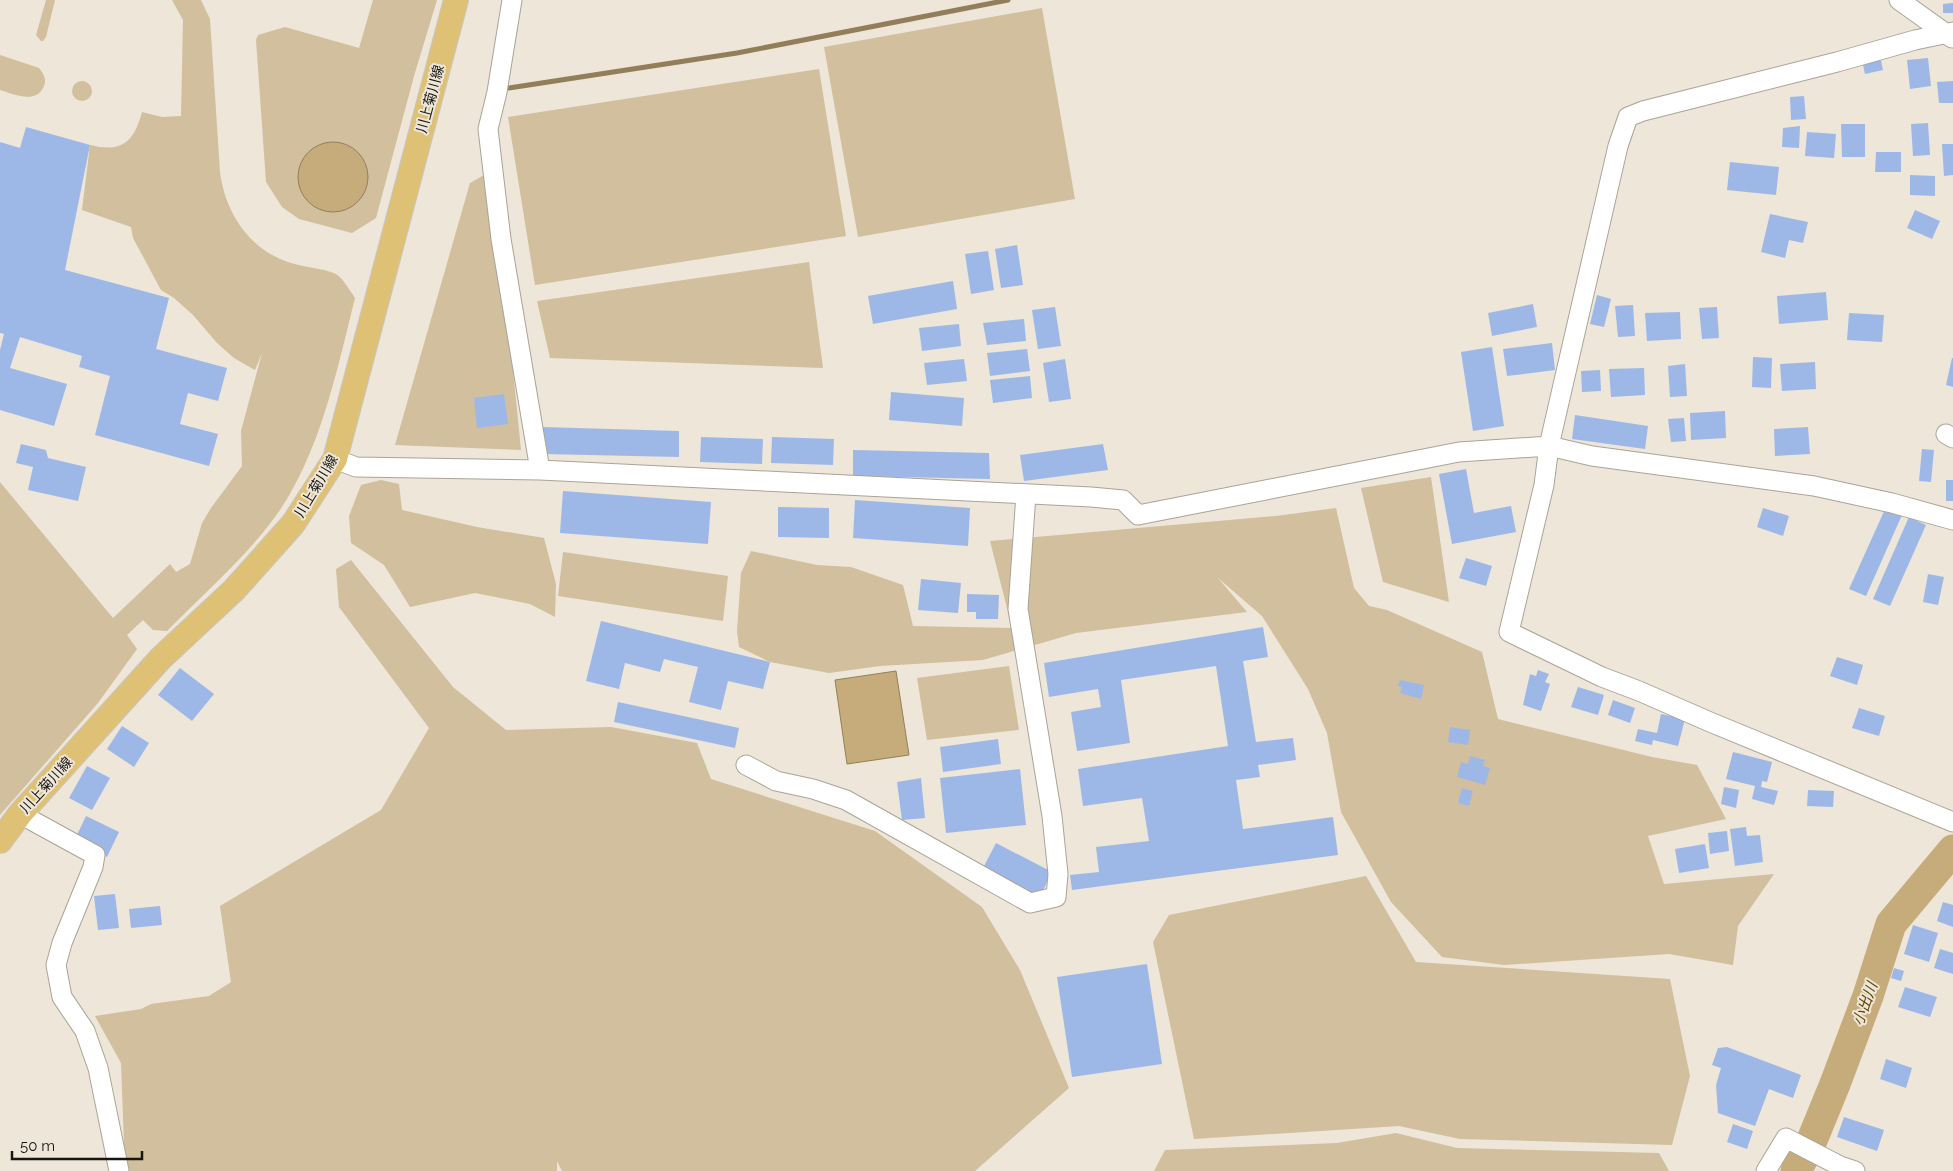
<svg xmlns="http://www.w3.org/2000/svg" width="1953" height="1171" viewBox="0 0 1953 1171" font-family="Raleway,'Noto Sans JP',sans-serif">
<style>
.green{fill:#d1bf9d}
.water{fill:#c6ac7a;stroke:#927f5a}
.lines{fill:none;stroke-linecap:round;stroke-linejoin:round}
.stream{stroke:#927f5a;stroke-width:5}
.river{stroke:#c6ac7a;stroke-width:31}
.building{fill:#9db8e7}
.minor-casing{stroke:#aaa497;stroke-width:21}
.major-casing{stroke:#c8c7c6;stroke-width:26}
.minor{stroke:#fff;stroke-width:19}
.major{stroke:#dfc175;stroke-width:24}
.labels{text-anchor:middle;stroke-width:4;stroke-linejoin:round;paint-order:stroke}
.street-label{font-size:14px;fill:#181511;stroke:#ede6d9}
.water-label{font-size:15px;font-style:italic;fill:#604603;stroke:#ede6d9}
</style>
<rect width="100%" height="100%" fill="#ede6d9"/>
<!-- green -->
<path class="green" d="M46 0H55L46 37 43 41H41L36 35Z
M172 0H201L210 19 220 172C225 212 249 249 288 262 302 267 323 268 336 274 343 278 350 291 355 298 338 366 323 439 287 499 257 548 207 590 167 631L153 630 143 620 127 635 137 649 98 703 0 815V482L113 618 170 564 176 572 190 564 202 523 211 508 242 466 241 431 262 353 255 370 234 358 217 343 193 315 174 298 161 290 133 238 131 227 82 210 90 145C122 153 134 142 142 112L162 117 181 116 183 20Z
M373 0H437L414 76 376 218 352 233 299 219 282 207 266 182 256 40 258 35 285 27 359 48Z
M1042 8 1075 199 858 237 824 47Z
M0 55 39 68C43 73 47 79 44 86 36 105 14 94 0 90Z
M819 69 846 236 535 285 508 117Z
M72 91a10 10 0 1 1 20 0a10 10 0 1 1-20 0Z
M493 170 521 450 395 445 470 183Z
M809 262 823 368 550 358 537 301Z
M1431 477 1449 602 1383 582 1361 488Z
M381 480 399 484 402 510 477 527 544 538 556 584 555 617 530 604 475 593 410 607 384 565 351 543 349 516 361 485Z
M1336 508 1354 588 1369 606 1387 610 1482 652 1498 719 1652 757 1697 765 1726 819 1648 836 1664 884 1774 874 1738 926 1733 965 1669 954 1504 965 1442 957 1391 902 1341 812 1327 733 1308 689 1262 616 1218 578 1247 612 1076 633 983 660 880 666 829 673 770 662 739 647 737 631 741 573 751 551 817 565 851 567 903 585 913 626 1012 628 990 541 1276 516Z
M563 552 728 576 723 621 558 596Z
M351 560 453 687 506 730 611 727 697 743 711 779 875 831 982 907 1020 970 1069 1088 975 1171H562L557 1161V1171H125L121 1063 95 1016 141 1009 151 1004 209 996 231 982 220 906 381 810 429 728 339 607 336 569Z
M1009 666 1019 730 927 740 917 678Z
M1366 876 1416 962 1670 979 1690 1076 1672 1145 1460 1139 1399 1126 1194 1139 1153 942 1169 915Z
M1396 1133 1457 1148 1659 1153 1669 1171H1154L1165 1150 1337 1143Z"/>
<!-- water -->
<path class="water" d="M298 177a35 35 0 1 1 70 0a35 35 0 1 1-70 0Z
M896 671 909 755 847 764 835 680Z"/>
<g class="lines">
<!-- stream -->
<path class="stream" d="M509 88 737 53 1008 0"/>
<!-- river -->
<path class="river" d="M1796 1171 1810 1145 1835 1084 1868 996 1891 924 1953 850"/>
</g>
<!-- building -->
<path class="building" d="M1953 3V13H1943V4Z
M1880 56 1883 70 1865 74 1862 60Z
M1928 58 1931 86 1910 89 1907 60Z
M1953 81V103H1939L1937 82Z
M1804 96 1806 119 1791 120 1790 97Z
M1928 123 1930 155 1913 156 1911 124Z
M1841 124H1865V157H1842Z
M1800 126 1799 148 1782 147 1783 128Z
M26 127 90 145 65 270 169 298 156 349 227 368 218 401 188 393 180 424 218 434 209 466 95 435 110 376 79 367 82 356 20 337 10 368 67 384 54 426 0 410V350L4 334 0 333V142L20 148Z
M1807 132 1836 134 1834 158 1805 156Z
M1942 144H1953V175L1944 176Z
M1876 152H1901V172H1875Z
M1730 162 1779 167 1776 195 1727 190Z
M1910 175 1935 176V196L1910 195Z
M1915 210 1940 221 1932 239 1907 228Z
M1770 214 1808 222 1803 243 1789 240 1785 258 1761 252Z
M1017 245 1023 285 1001 288 995 249Z
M988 251 994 290 971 294 965 254Z
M953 281 957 309 873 324 868 296Z
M1826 292 1828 320 1779 324 1777 296Z
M1597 295 1611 299 1604 327 1590 324Z
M1533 304 1537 327 1492 336 1488 313Z
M1633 305 1635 336 1618 337 1615 306Z
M1055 307 1061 346 1038 349 1032 310Z
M1717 307 1719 338 1702 339 1699 308Z
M1680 312 1681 339 1647 341 1645 313Z
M1849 313 1884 315 1882 342 1847 340Z
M1024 319 1026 341 987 345 983 323Z
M959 324 961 346 922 351 919 328Z
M1552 343 1555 370 1507 376 1503 349Z
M1492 347 1504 426 1473 431 1461 352Z
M1027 349 1030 371 990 376 987 353Z
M1753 357 1772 358 1771 388 1752 387Z
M1952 358H1953V387L1946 385Z
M964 359 967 381 927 385 924 363Z
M1065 359 1071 399 1049 402 1043 363Z
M1815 362 1816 389 1782 391 1780 364Z
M1685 364 1687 396 1670 397 1668 366Z
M1644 368 1645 395 1611 397 1609 369Z
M1600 370 1601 391 1582 392 1581 371Z
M1030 376 1032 398 993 403 990 380Z
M891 392 964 398 962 426 889 420Z
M504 394 508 424 477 428 474 398Z
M1725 411 1726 438 1691 440 1690 413Z
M1575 415 1648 426 1645 449 1572 439Z
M1684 418 1686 441 1671 442 1668 419Z
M542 427 679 431V457L543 454Z
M1808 427 1810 454 1775 456 1774 429Z
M701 437 763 439 762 464 700 462Z
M772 437 834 439 833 465 771 463Z
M21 444 46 450 48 458 86 467 78 501 28 490 33 467 16 463Z
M1103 444 1108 470 1024 481 1020 455Z
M1922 449 1934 450 1931 482 1919 481Z
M853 450 989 453 990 479 853 476Z
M1466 469 1474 513 1511 506 1516 532 1452 544 1439 474Z
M1946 480H1953V501H1946Z
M563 491 711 502 708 544 560 533Z
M855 500 970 508 968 546 853 538Z
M778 507 829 508V538L778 537Z
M1886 507 1902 515 1866 596 1849 589Z
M1763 508 1789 516 1783 536 1757 527Z
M1909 517 1926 525 1890 606 1873 599Z
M1466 558 1492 566 1486 586 1459 578Z
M1928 574 1944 577 1938 605 1923 602Z
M921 579 961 583 958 613 918 610Z
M967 594 999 595 998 619H976V612H967Z
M601 621 770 662 763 689 728 681 721 710 689 702 698 667 664 659 660 672 625 663 619 689 586 681Z
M1263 627 1268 657 1243 661 1256 742 1293 738 1296 760 1258 765 1260 777 1236 780 1243 829 1333 817 1338 855 1072 890 1070 875 1099 872 1096 847 1149 841 1142 798 1083 806 1078 769 1228 746 1216 666 1121 680 1130 743 1077 751 1071 712 1101 707 1098 689 1049 697 1044 663Z
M1837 657 1863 665 1857 685 1830 676Z
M180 668 214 694 192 721 158 695Z
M1538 670 1549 674 1545 682 1550 684 1541 711 1523 705 1530 674 1536 676Z
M1400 680 1424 685 1421 699 1400 693 1402 687 1398 686Z
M1578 687 1604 695 1598 715 1571 707Z
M1613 700 1635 708 1630 723 1608 715Z
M618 702 739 728 735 748 614 722Z
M1859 708 1885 716 1879 736 1852 728Z
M1661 714 1685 719 1678 746 1653 740 1652 745 1635 741 1638 729 1657 733Z
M122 726 149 743 134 767 107 749Z
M1450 727 1470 730 1468 745 1448 742Z
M998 739 1001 764 943 772 940 747Z
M1733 752 1772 762 1767 782 1762 781 1761 787 1778 791 1774 805 1752 799 1755 786 1726 779Z
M1470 756 1485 760 1483 766 1490 768 1485 785 1457 777 1461 762 1468 764Z
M87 766 110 778 92 810 69 798Z
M1020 769 1026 825 946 833 940 778Z
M921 778 925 818 902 820 897 782Z
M1724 787 1739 790 1736 808 1721 804Z
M1462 788 1473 791 1469 806 1458 803Z
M1808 790 1834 791 1833 807 1807 806Z
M86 816 119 832 107 857 74 841Z
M1746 827 1747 836 1760 835 1763 862 1735 866 1730 829Z
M1727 831 1729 851 1710 854 1708 833Z
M996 843 1052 872 1039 899 982 870Z
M1705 844 1709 868 1679 873 1675 849Z
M115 894 119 928 98 930 94 896Z
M1943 902 1953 905V927L1937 921Z
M160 906 162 925 131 928 129 909Z
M1913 925 1938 933 1929 962 1904 954Z
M1940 949 1953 953V974L1934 968Z
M1147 964 1162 1064 1072 1077 1057 977Z
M1894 968 1904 971 1901 981 1891 978Z
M1905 987 1937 997 1930 1017 1898 1007Z
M1727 1047 1801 1075 1793 1098 1769 1089 1755 1126 1718 1113 1716 1085 1721 1068 1712 1065 1718 1048Z
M1886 1059 1912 1068 1906 1088 1880 1079Z
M1844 1117 1884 1130 1877 1151 1837 1137Z
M1733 1124 1753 1131 1747 1149 1727 1142Z"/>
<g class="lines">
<defs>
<path id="minor" d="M512 0 497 92 488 129 501 239 540 470
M1899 0 1952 38
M1953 32 1915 40 1837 62 1643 111 1628 117 1618 146 1549 446 1544 485 1509 632 1602 677 1639 691 1710 722 1953 822
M1946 434 1953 438
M335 459 356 467 540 470 1091 497 1123 500 1138 515 1459 452 1549 446 1592 456 1814 486 1892 503 1953 520
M746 765 776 781 813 789 846 800 1030 903 1056 897 1058 874 1052 816 1018 609 1026 494
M20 814 95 855 93 867 62 943 56 965 62 997 85 1031 98 1068 119 1171
M1766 1171 1786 1138 1840 1166 1855 1171"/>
<path id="major" d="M0 841 20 814 161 658 234 590 293 524 335 459 456 0"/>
</defs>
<!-- minor casing -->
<use href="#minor" class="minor-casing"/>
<!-- major casing -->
<use href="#major" class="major-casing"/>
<!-- minor -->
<use href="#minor" class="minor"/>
<!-- major -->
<use href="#major" class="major"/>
</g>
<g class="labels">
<!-- street labels -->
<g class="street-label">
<text transform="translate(430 99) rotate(-75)" y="5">川上菊川線</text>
<text transform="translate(316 486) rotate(-59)" y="5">川上菊川線</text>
<text transform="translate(46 785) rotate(-48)" y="5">川上菊川線</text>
</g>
<!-- water labels -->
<g class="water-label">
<text transform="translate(1865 1004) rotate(-70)" y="5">小出川</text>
</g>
</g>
<!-- scale -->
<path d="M12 1151v8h130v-8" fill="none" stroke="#181511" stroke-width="2.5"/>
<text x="20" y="1151" font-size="15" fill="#181511" stroke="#ede6d9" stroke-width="4" paint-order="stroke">50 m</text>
</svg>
